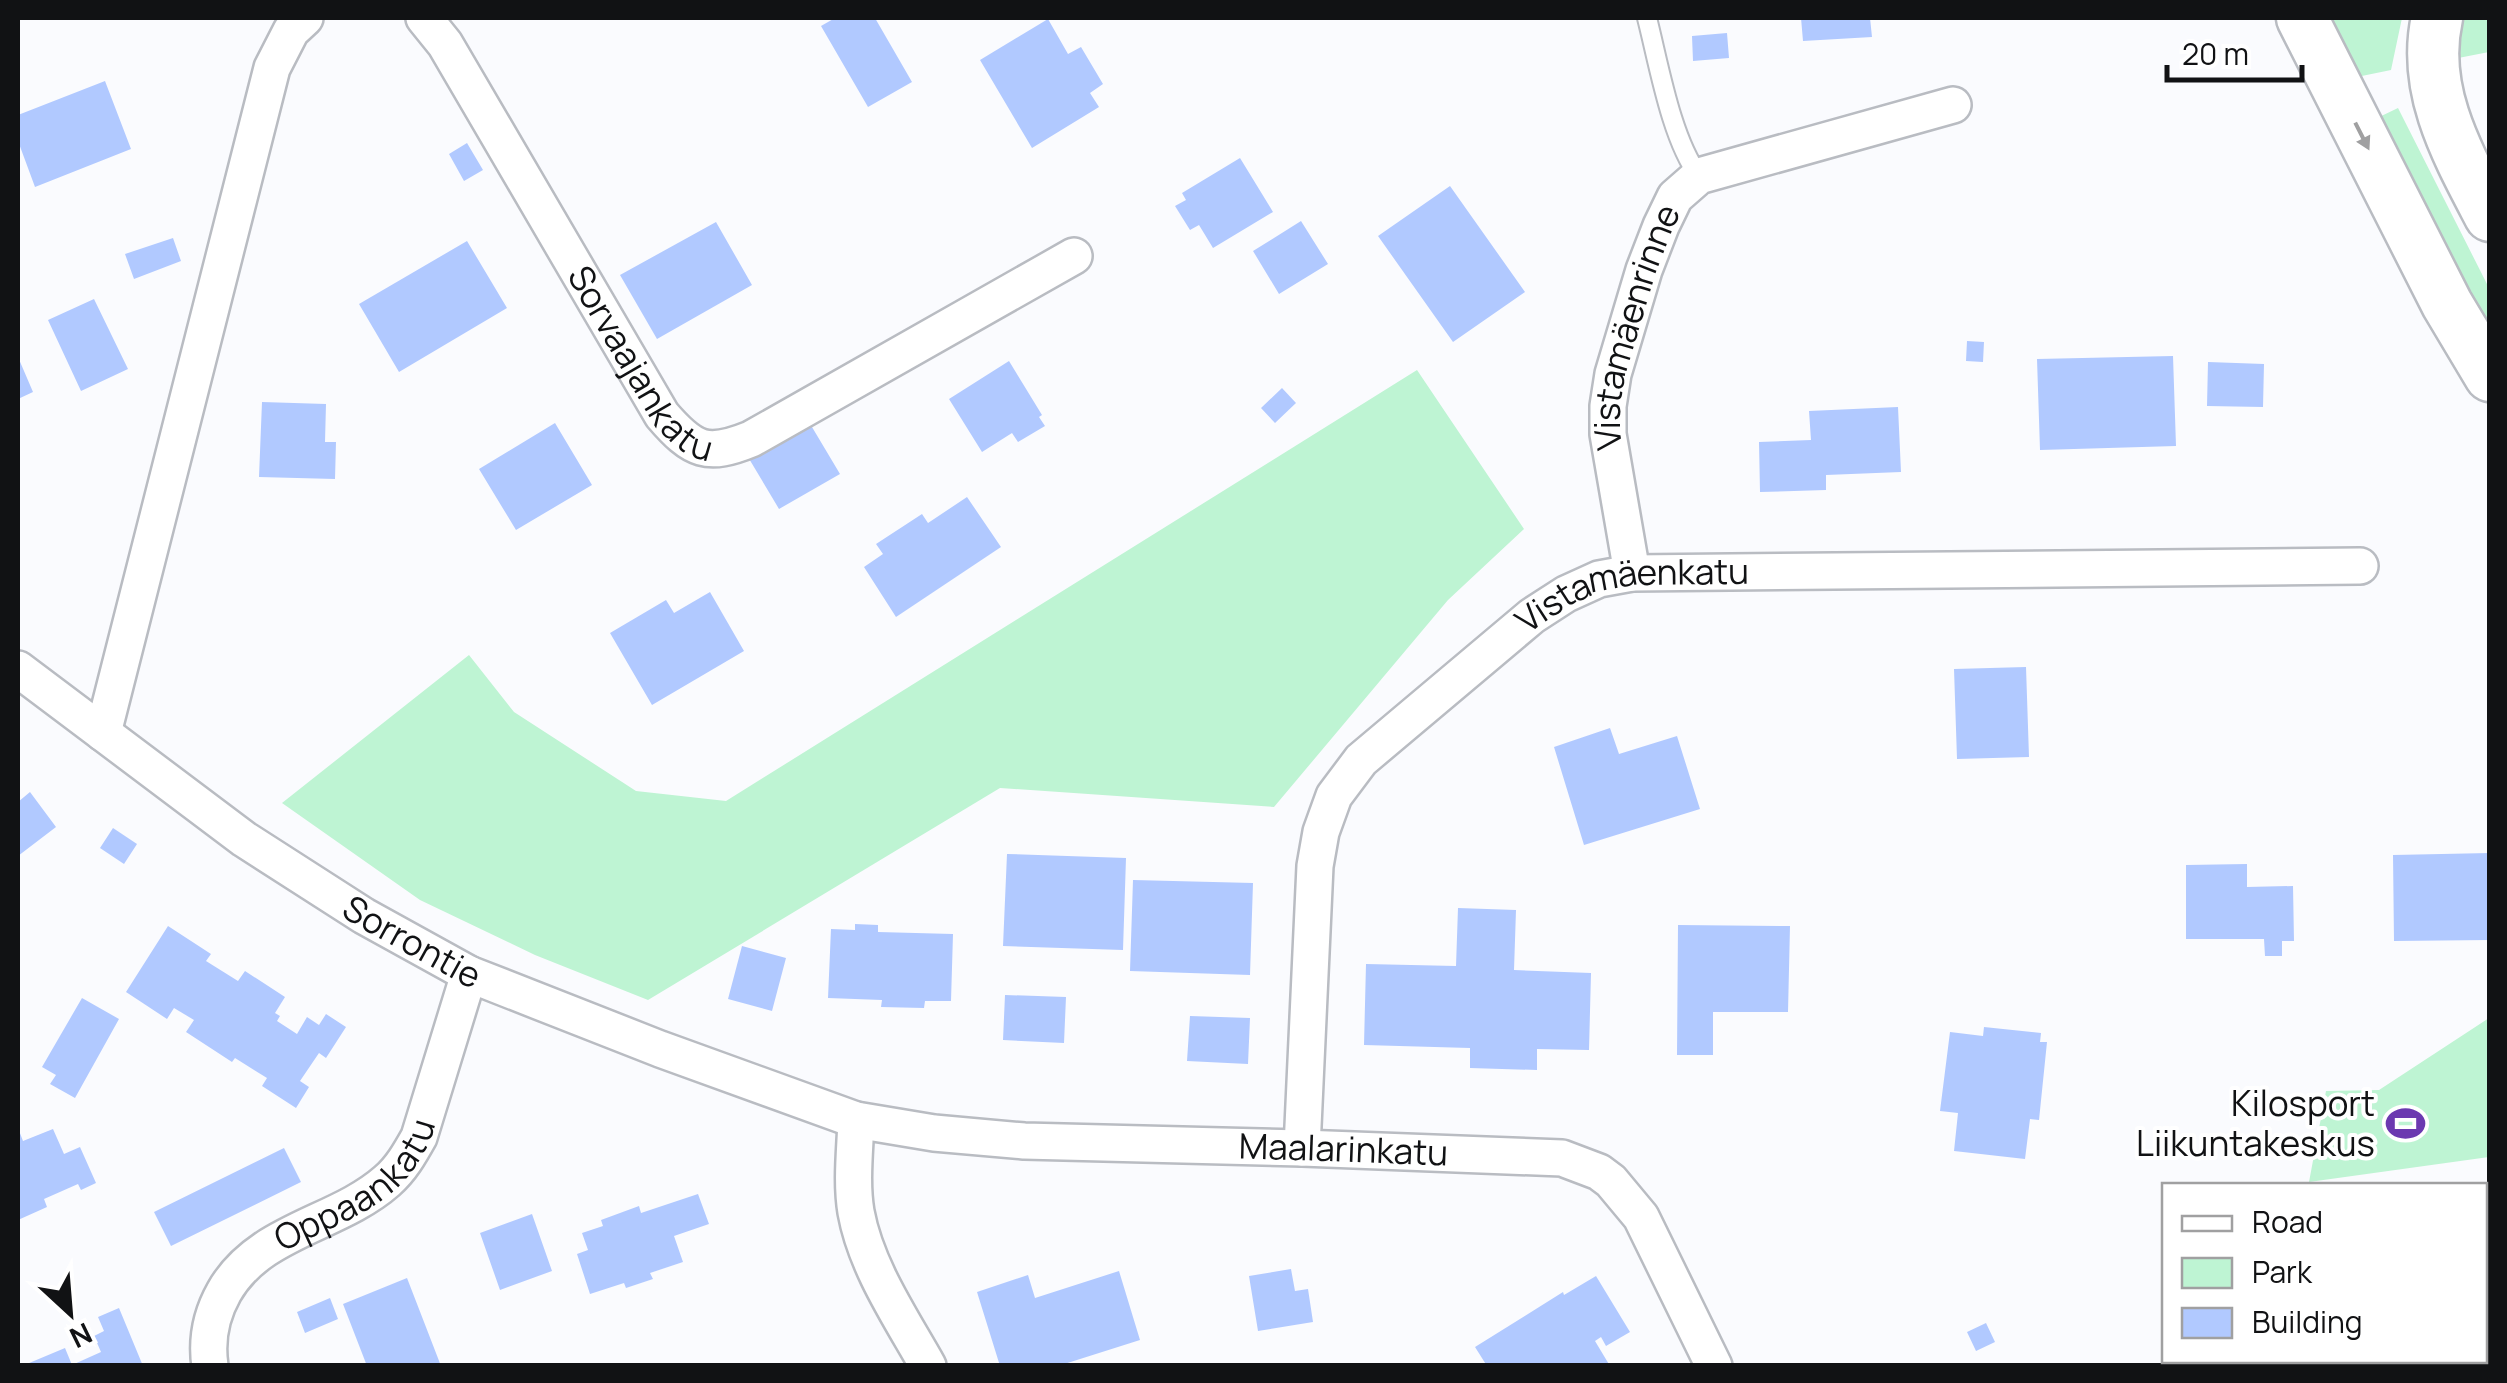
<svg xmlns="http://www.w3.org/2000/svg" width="2507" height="1383" viewBox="0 0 2507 1383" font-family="Manrope,sans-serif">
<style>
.green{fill:#bef4d3}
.building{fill:#b1c9ff}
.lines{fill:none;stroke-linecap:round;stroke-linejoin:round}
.lane-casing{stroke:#b9bcc2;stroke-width:22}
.street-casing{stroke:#b9bcc2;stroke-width:40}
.secondary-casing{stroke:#b9bcc2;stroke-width:55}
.lane{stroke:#fff;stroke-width:18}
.street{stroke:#fff;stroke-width:35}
.secondary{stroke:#fff;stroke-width:50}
.oneway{fill:#a0a0a1}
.labels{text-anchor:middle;stroke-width:8;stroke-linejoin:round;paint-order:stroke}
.street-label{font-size:35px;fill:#111214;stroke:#fff}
.poi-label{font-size:35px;fill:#111214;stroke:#fff;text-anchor:end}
</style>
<rect width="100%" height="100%" fill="#fafbfe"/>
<!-- green -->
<path class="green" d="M2329 18H2402L2391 70 2352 78Z
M2456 18H2489V52L2448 60Z
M2398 108 2489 288V321L2477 328 2373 120Z
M1417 370 1524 529 1448 600 1274 807 1000 788 648 1000 535 955 420 900 282 803 469 655 514 712 636 791 726 801Z
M2489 1018V1157L2309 1182 2326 1091 2379 1090Z"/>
<!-- building -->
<path class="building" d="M835 18H875L912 82 868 107 821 26Z
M1801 18H1870L1872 37 1803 41Z
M1048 19 1068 54 1081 47 1103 84 1090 93 1099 107 1032 148 980 60Z
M1727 33 1729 58 1693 61 1692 36Z
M105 81 131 149 35 187 18 141V115Z
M467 143 483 170 464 181 449 154Z
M1240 158 1273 212 1213 248 1199 225 1190 230 1175 206 1186 200 1182 193Z
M1450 186 1525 292 1453 342 1378 236Z
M1301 221 1328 264 1279 294 1253 251Z
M716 222 752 285 657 339 620 275Z
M173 238 181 261 134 279 125 254Z
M467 241 507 308 399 372 359 304Z
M94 299 128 369 81 391 48 320Z
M1967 341 1984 342 1983 362 1966 361Z
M2173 356 2176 446 2040 450 2037 359Z
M18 357 33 392 18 399Z
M1009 361 1042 415 1039 417 1045 426 1018 442 1012 433 982 452 949 399Z
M2208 362 2264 364 2263 407 2207 406Z
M1282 388 1296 403 1275 423 1261 408Z
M262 402 326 404 325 442H336L335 479 259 477Z
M1898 407 1901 472 1826 475V490L1760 492 1759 442 1811 440 1809 411Z
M809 422 840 474 779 509 748 457Z
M555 423 592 485 516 530 479 469Z
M967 497 1001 547 896 617 864 567 883 554 876 544 922 514 928 523Z
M710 592 744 651 652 705 610 633 666 600 674 613Z
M2026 667 2029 757 1957 759 1954 669Z
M1610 728 1619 754 1677 736 1700 809 1584 845 1554 747Z
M30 792 56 827 18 856V802Z
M113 828 137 844 124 864 100 848Z
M2490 853V940L2394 941 2393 855Z
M1007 854 1126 858 1123 950 1003 946Z
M2247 864V887L2293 886 2294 941H2282V956H2265L2264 939H2186V865Z
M1133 880 1253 883 1250 975 1130 971Z
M1458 908 1516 910 1514 970 1591 973 1589 1050 1537 1049V1070L1470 1068V1048L1364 1045 1366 964 1456 966Z
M855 924 878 925V932L953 934 951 1001H925L924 1008 881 1007 882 1000 828 998 831 929 855 930Z
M1678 925 1790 926 1788 1012H1713V1055H1677Z
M168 926 211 954 206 961 238 981 245 971 285 997 275 1013 280 1016 277 1021 297 1034 307 1017 319 1025 326 1014 346 1027 326 1058 319 1053 300 1081 309 1087 296 1108 262 1086 267 1078 235 1058 232 1062 186 1032 194 1020 174 1008 167 1019 126 992Z
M742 946 786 958 772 1011 728 999Z
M1005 995 1066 997 1064 1043 1003 1040Z
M82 998 119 1019 75 1098 50 1084 56 1075 42 1067Z
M1190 1016 1250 1018 1248 1064 1187 1061Z
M1984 1027 2041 1033 2040 1042H2047L2039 1120 2030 1119 2025 1159 1954 1151 1958 1113 1940 1111 1950 1032 1983 1036Z
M18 1128 23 1141 53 1129 64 1154 80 1147 96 1183 81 1190 78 1184 44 1199 47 1207 18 1220Z
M284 1148 301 1182 171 1246 154 1212Z
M698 1194 709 1224 674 1236 683 1262 650 1273 653 1279 626 1288 624 1283 590 1294 577 1254 588 1250 582 1233 603 1226 601 1220 639 1206 641 1213Z
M532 1214 552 1271 500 1290 480 1233Z
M2484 1235H2490V1342L2484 1343Z
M1291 1269 1295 1291 1308 1289 1313 1322 1258 1331 1249 1276Z
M1119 1271 1140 1340 1058 1366H1000L977 1292 1028 1275 1035 1298Z
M1596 1276 1630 1332 1606 1346 1601 1337 1595 1341 1610 1366H1487L1475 1347 1563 1292 1564 1295Z
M407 1278 441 1366H367L343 1304Z
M330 1298 338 1319 305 1333 297 1312Z
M119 1308 143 1366H22L65 1348 72 1365 101 1352 94 1336 104 1331 98 1317Z
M1986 1323 1995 1342 1976 1351 1967 1332Z
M2319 1360H2431V1366H2319Z"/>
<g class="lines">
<defs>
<path id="lane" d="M1647 18C1659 65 1671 138 1699 176"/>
<g id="street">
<path id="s1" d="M424 18 445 44 662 415C693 451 707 457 751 439L1074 256"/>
<path id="s2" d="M1632 573 1608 434V406L1613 374 1644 270 1661 226 1675 197 1699 176 1953 105"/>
<path id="s3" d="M18 669 244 839 364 916 469 974 660 1049 856 1120 934 1133 1024 1141 1302 1148 1562 1158 1599 1172 1611 1181 1641 1217 1714 1366"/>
<path d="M103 733 272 68 291 31 305 18"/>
<path d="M856 1120C855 1150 851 1182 856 1212 866 1267 901 1318 928 1366"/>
<path id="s4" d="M1302 1148 1315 866 1321 832 1334 796 1361 760 1532 616 1566 594 1599 579 1632 573 2360 566"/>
<path id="s5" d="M210 1366C206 1339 211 1315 224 1292 259 1230 337 1225 387 1181 401 1169 410 1153 419 1137L469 974"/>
</g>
<path id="secondary" d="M2302 18 2447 304 2490 376
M2437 18C2421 90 2457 153 2490 216"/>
</defs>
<!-- lane casing -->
<use href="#lane" class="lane-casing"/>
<!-- street casing -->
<use href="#street" class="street-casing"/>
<!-- secondary casing -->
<use href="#secondary" class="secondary-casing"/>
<!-- lane -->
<use href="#lane" class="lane"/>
<!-- street -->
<use href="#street" class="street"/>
<!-- secondary -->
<use href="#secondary" class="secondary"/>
</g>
<!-- one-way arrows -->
<defs><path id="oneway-solid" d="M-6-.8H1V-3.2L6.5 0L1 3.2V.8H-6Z" transform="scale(2.5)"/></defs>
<use class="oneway" href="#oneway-solid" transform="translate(2362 136) rotate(63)"/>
<!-- icons -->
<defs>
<symbol id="stadium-bare" viewBox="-9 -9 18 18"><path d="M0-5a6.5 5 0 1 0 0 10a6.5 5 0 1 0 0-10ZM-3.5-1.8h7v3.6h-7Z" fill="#6b39b0" stroke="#fff" stroke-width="2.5" paint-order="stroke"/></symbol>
</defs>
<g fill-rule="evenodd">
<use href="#stadium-bare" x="2378" y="1096" width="55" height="55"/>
</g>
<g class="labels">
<!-- street labels -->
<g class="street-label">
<text dy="12" stroke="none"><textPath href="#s2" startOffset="252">Vistamäenrinne</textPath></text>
<text dy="12" stroke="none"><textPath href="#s1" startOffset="410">Sorvaajankatu</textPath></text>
<text dy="12" stroke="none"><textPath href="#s4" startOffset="730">Vistamäenkatu</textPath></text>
<text dy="12" stroke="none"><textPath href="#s3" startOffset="480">Sorrontie</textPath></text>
<text dy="12" stroke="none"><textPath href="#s3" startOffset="1448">Maalarinkatu</textPath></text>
<text dy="12" stroke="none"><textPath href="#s5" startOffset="250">Oppaankatu</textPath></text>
</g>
<!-- poi labels -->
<g class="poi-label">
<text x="2375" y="1116">Kilosport<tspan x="2375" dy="40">Liikuntakeskus</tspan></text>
</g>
</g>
<!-- border -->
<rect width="2507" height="1383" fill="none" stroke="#111214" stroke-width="40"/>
<!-- legend -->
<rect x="2162" y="1183" width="325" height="180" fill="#ffffff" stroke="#a0a0a1" stroke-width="2.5"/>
<rect x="2182" y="1216" width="50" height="15" fill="#ffffff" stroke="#a0a0a1" stroke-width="2.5"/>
<text x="2252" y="1233" font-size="30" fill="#111214">Road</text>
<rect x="2182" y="1258" width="50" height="30" fill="#bef4d3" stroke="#a0a0a1" stroke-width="2.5"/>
<text x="2252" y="1283" font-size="30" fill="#111214">Park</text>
<rect x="2182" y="1308" width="50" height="30" fill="#b1c9ff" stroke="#a0a0a1" stroke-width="2.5"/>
<text x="2252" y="1333" font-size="30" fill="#111214">Building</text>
<!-- north arrow -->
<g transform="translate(70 1313) rotate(154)" stroke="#ffffff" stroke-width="8" paint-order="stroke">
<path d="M0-8L18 38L0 25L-18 38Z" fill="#111214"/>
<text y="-15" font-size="28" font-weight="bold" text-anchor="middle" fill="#111214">N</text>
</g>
<!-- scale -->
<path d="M2167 65v15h135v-15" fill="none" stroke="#111214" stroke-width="5"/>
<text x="2182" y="65" font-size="30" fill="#111214" stroke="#ffffff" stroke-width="8" paint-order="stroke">20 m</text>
</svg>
